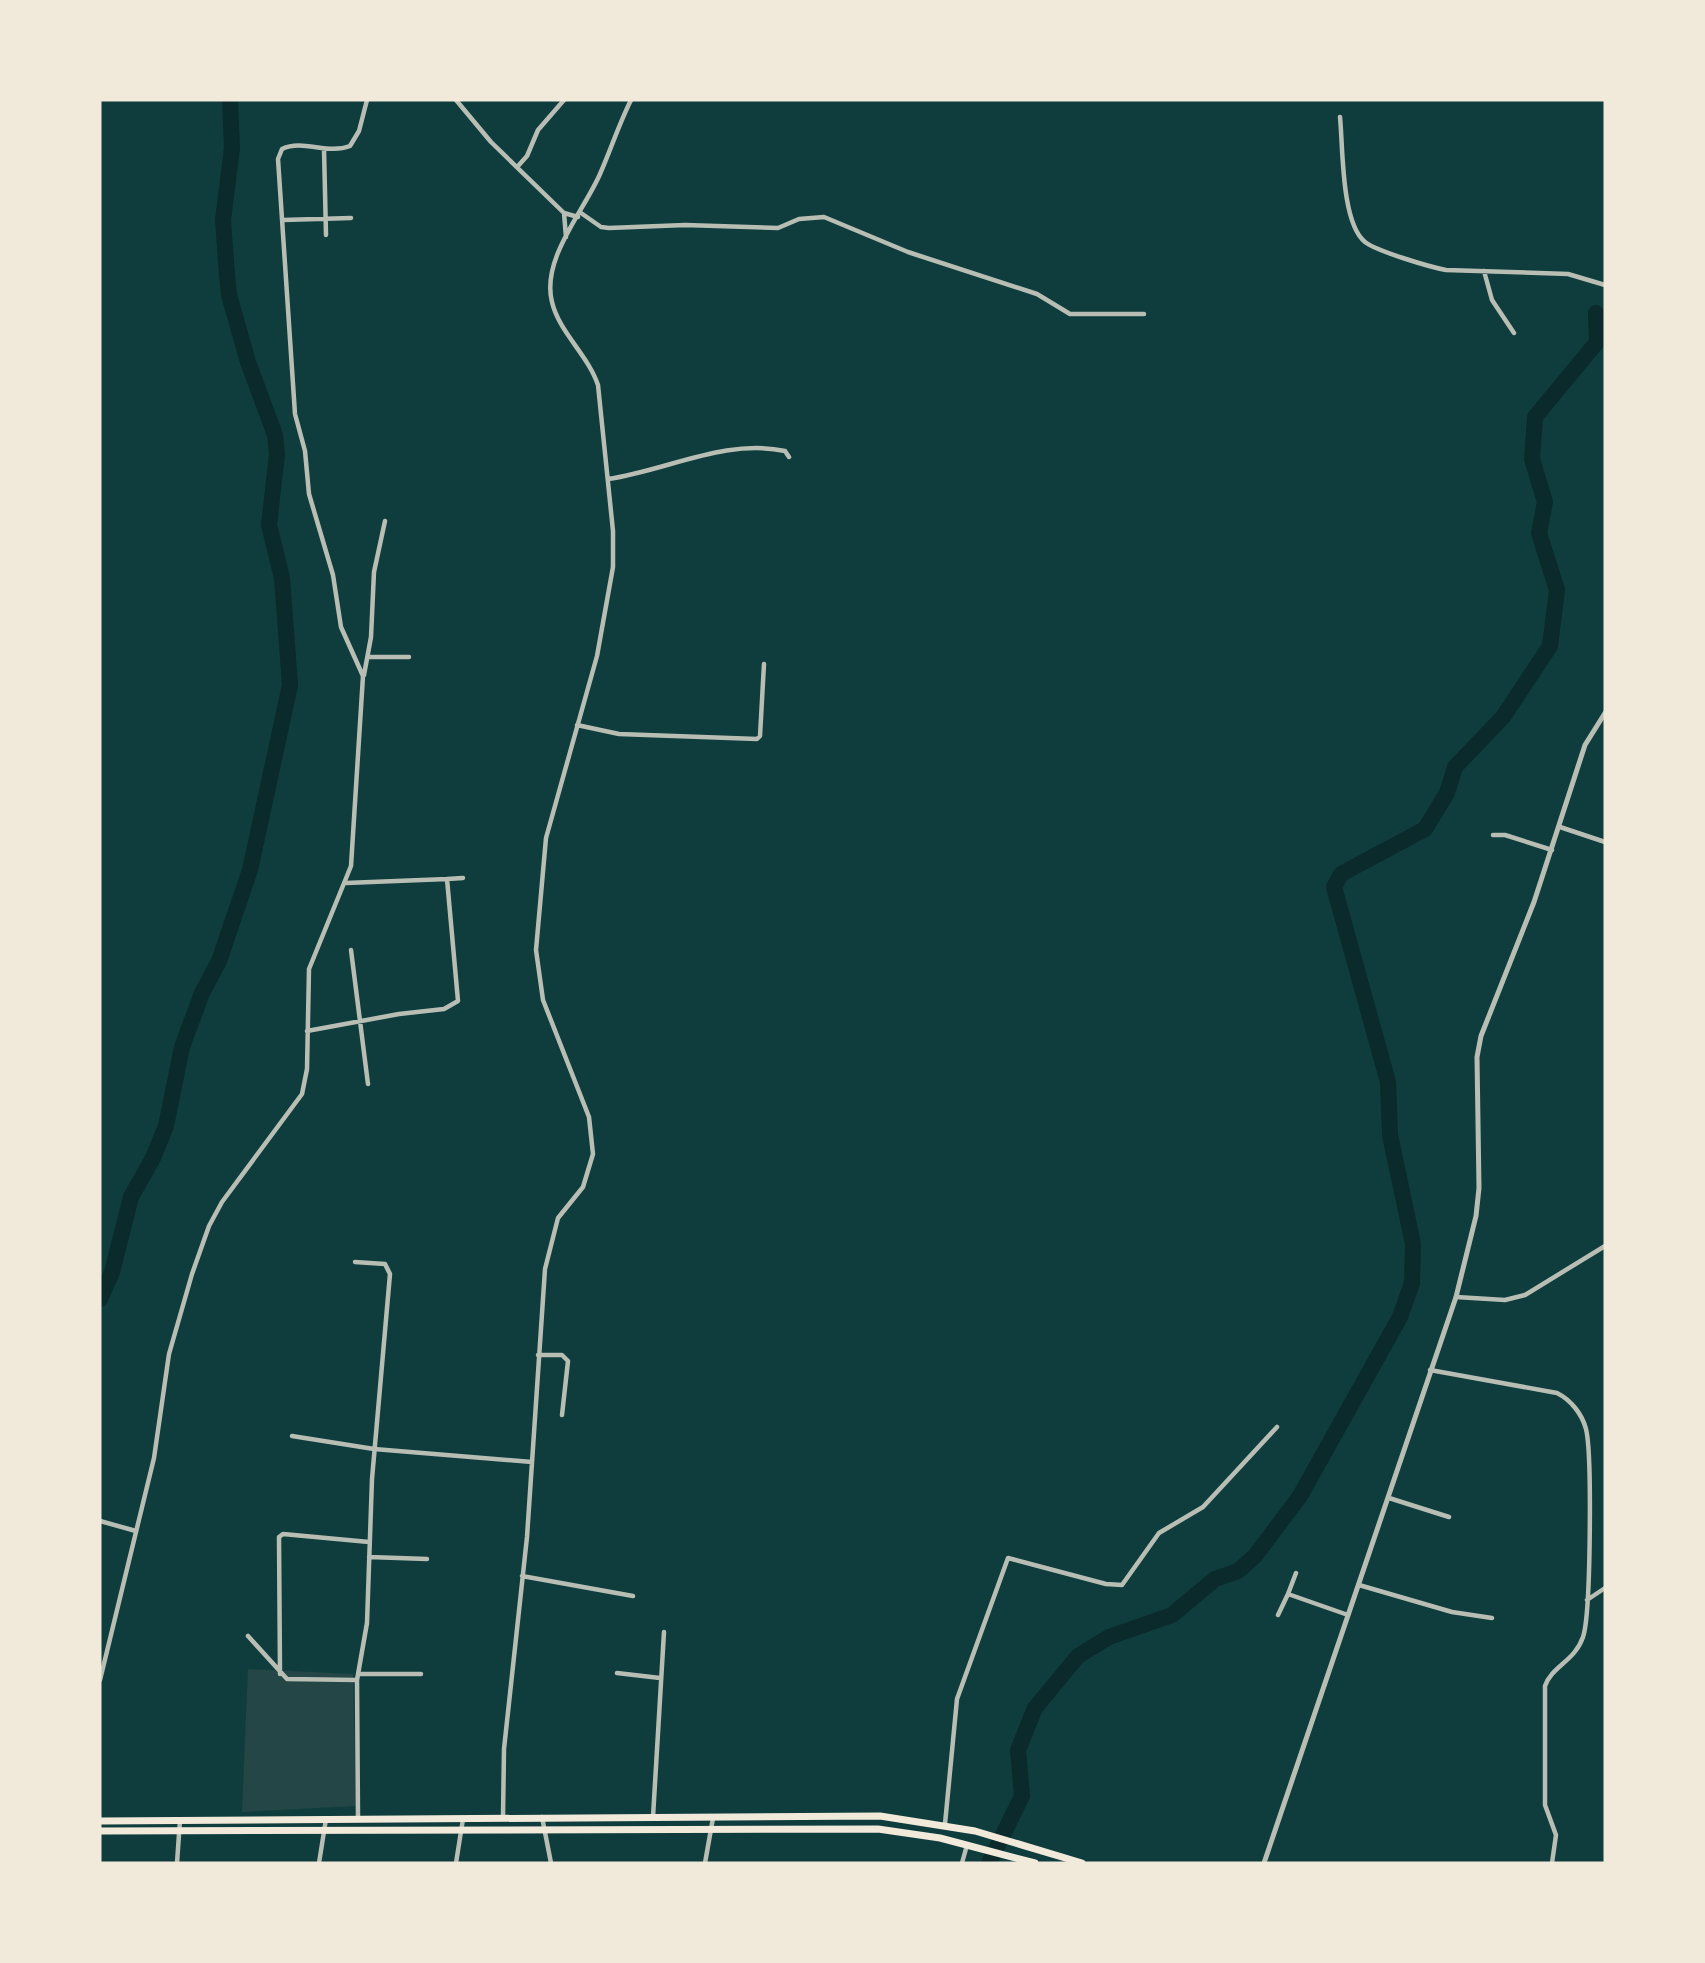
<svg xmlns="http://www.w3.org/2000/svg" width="1705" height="1963" viewBox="0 0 1705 1963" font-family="Ubuntu,sans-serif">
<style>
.green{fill:#244646}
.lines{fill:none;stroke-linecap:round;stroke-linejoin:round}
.river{stroke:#0a2a2b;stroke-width:16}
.minor{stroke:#b8beb3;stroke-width:4.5}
.tertiary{stroke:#b8beb3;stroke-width:5}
.trunk{stroke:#f1e9da;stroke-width:7}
</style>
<rect width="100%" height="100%" fill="#0f3d3e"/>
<!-- green -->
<path class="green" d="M248 1669 353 1674 356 1806 242 1812Z"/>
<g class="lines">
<!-- river -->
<path class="river" d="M100 1299 112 1272 131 1197 153 1158 166 1126 182 1047 202 993 219 961 250 870 290 685 282 578 269 525 277 454 275 435 248 362 229 295 227 275 223 220 232 148 230 100
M989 1863 1022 1796 1018 1750 1035 1708 1078 1656 1109 1637 1172 1615 1215 1579 1238 1571 1255 1556 1300 1496 1400 1317 1412 1283 1413 1244 1390 1135 1388 1082 1334 887 1341 874 1425 829 1447 793 1455 767 1503 717 1550 646 1557 590 1539 533 1545 502 1532 459 1535 417 1597 342 1596 313"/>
<!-- minor -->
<path class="minor" d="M456 100 491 142 564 213 566 237
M1340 117C1343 146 1341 223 1365 242 1376 251 1430 267 1446 270L1568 274 1605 285
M324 149 326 235
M518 166 527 156 538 130 564 100
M564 213 578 217
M581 213 601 227 609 228 685 225 778 228 799 219 824 217 908 252 1037 294 1070 314H1144
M283 220 351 218
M1484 271 1492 300 1514 333
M608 479C665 471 726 438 785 451L789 457
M368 657H409
M364 675 371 637 374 572 385 521
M577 725 619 734 757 739 760 736 764 664
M1560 827 1605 842
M1493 835H1505L1552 850
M447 879 463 878
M351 950 368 1084
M307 1031 399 1014 444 1009 458 1001 447 879 346 883
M355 1262 385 1264 390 1274 372 1479 367 1623 357 1680 358 1817
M1456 1297 1505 1300 1525 1295 1605 1246
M538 1355H562L568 1361 562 1415
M1430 1370 1557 1393C1571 1400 1582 1414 1586 1429 1592 1453 1591 1614 1583 1637 1575 1661 1552 1666 1545 1686V1805L1556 1835 1552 1863
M292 1436 374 1449 532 1462
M1389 1498 1449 1517
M100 1521 136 1531
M369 1557 427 1559
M522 1576 633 1596
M1359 1585 1452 1612 1492 1618
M1288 1594 1296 1573
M1587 1600 1605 1588
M1278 1615 1288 1594 1348 1615
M248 1636 287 1679 357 1680
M617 1673 660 1678
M280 1674 279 1537 283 1534 369 1542
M359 1674H421
M100 1680 154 1458 169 1354 192 1274 209 1226 222 1202 302 1094 307 1069 309 969 351 866 363 676 341 627 333 575 309 494 305 451 295 414 278 159 282 149C303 139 328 155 350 146L359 131 367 100
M503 1817 504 1749 527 1537 545 1269 558 1218 583 1187 593 1154 589 1117 543 1000 536 950 546 838 597 656 613 567V531L598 385C588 355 559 332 552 302 541 259 584 211 600 174 611 149 619 124 631 100
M542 1817 551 1863
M653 1817 664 1632
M945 1824 957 1699 1008 1558 1106 1584 1122 1585 1159 1533 1203 1507 1277 1427
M177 1863 180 1820
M319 1863 326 1819
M456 1863 463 1819
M705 1863 713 1818
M962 1863 967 1845"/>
<!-- tertiary -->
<path class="tertiary" d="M1264 1863 1456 1297 1476 1216 1479 1188 1477 1057 1481 1036 1534 902 1585 745 1605 713"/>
<!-- trunk -->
<path class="trunk" d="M100 1821 880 1816 975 1831 1082 1863
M100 1831 878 1829 940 1838 1035 1863"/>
</g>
<!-- border -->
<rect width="1705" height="1963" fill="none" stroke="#f1e9da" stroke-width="203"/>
</svg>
